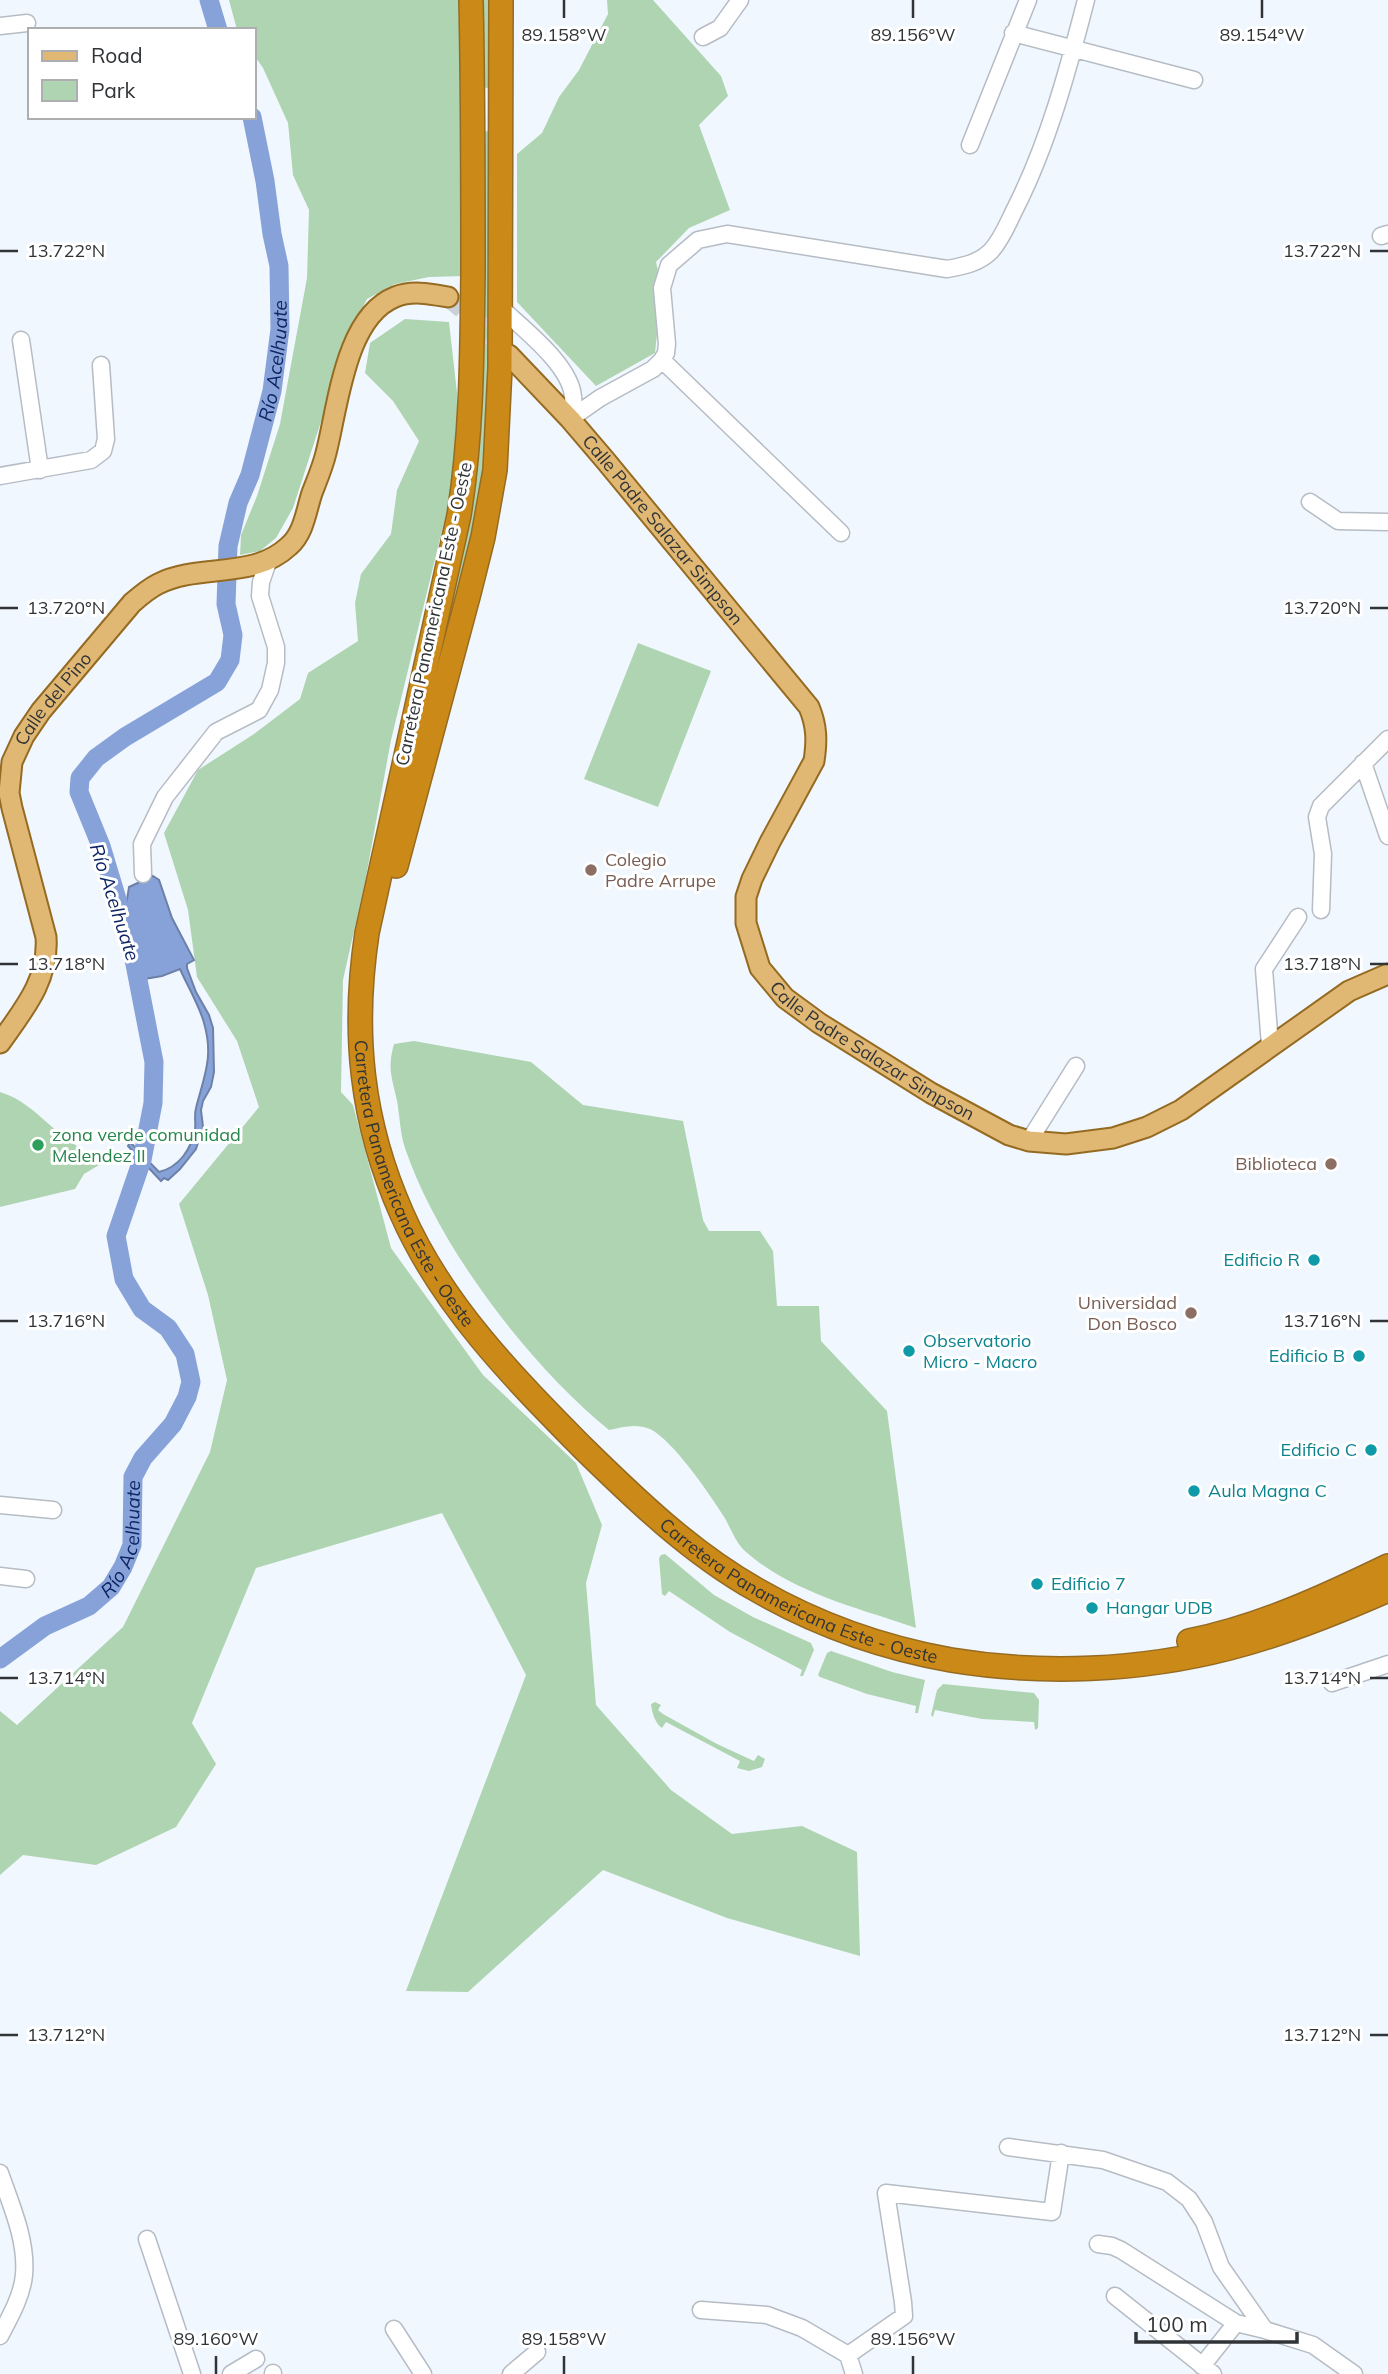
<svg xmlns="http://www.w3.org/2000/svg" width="1388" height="2374" viewBox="0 0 1388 2374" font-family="Mulish,sans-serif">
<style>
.green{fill:#afd4b1}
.water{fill:#87a2d9;stroke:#6d81a8;stroke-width:2}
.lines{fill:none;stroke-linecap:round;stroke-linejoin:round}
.river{stroke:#87a2d9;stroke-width:19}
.major-tunnel{stroke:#cbd0d6;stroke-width:19;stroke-dasharray:19 10;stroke-linecap:butt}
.minor-casing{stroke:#b6bcc4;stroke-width:19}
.major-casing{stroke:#956b22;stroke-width:23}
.highway-casing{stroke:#956b22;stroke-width:26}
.minor{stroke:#fff;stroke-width:16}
.major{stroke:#e0b874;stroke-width:19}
.highway{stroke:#cb8917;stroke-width:23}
.ticks{fill:none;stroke:#313437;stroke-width:2.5}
.education-dot{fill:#8d6e63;stroke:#fff;stroke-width:2.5}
.leisure-dot{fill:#2e9e5b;stroke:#fff;stroke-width:2.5}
.culture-dot{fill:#0f9aa8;stroke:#fff;stroke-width:2.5}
.labels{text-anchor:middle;stroke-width:6;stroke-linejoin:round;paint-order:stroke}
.street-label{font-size:18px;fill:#313437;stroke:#fff}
.education-label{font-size:18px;fill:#785e54;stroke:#fff;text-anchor:end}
.leisure-label{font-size:18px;fill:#27864d;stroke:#fff;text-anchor:start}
.culture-label{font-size:18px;fill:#0d838f;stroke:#fff;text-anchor:start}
.water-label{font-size:19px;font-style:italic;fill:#0d2564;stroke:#fff}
.ticks-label{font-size:18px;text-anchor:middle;fill:#313437;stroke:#fff;stroke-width:6;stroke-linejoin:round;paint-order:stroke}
</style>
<rect width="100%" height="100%" fill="#f1f7fe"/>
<!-- green -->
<path class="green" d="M229 0H462L464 276 429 277 395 284 367 299 349 335 293 508 276 538 260 551 240 555 241 535 257 496 280 424 307 278 309 210 293 175 288 123 263 68 254 55V30H237Z
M478 0H494L490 89 481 86Z
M607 0H653L721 76 728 96 699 125 730 210 689 228 656 262 662 288 655 353 596 386 517 302V154L542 133 559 97 579 70 608 14Z
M488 131 494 134 487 482 436 693 424 694 460 536 483 132Z
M405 319 449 322 457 393V469L391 740 365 882 343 980 341 1092 353 1105 391 1248 483 1375 576 1463 602 1525 586 1583 596 1705 671 1790 732 1834 802 1826 857 1852 860 1956 727 1918 603 1870 468 1992 406 1991 526 1675 442 1513 256 1568 192 1723 216 1764 176 1827 96 1865 23 1855 0 1875V1711L17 1725 123 1627 210 1452 227 1380 208 1295 179 1204 259 1107 237 1041 197 977 188 910 164 833 198 770 254 734 300 699 308 673 358 641 355 603 361 574 391 534 397 490 419 441 393 401 365 373 370 343Z
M638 643 711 671 658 807 584 779Z
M414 1041 531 1062 583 1105 683 1121 703 1220 709 1231H760L773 1251 777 1306H819L821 1341 887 1411 916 1628C859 1608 792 1593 745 1551 737 1544 731 1530 726 1520 712 1497 673 1440 650 1429 636 1423 623 1427 609 1430 529 1365 438 1246 405 1148 400 1134 400 1117 397 1101 392 1077 387 1069 394 1044Z
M0 1092C21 1098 36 1113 51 1126 66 1140 84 1149 99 1165L84 1174 75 1189 0 1207Z
M665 1554 714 1595 753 1617 811 1643 814 1650 803 1676H800L802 1670 730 1632 669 1591 665 1596 662 1594 659 1558 661 1555Z
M831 1651 892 1672 925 1680 918 1713H915L916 1706 867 1694 820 1677 818 1675 827 1653Z
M943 1684 1034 1693 1039 1700 1038 1728 1035 1730 1034 1722 982 1719 935 1710 933 1717 931 1715 937 1690Z
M655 1702 661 1705 658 1710 663 1714 717 1744 754 1761 758 1755 765 1759 762 1767 749 1771 737 1768 740 1761 666 1722 662 1728C655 1723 652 1713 651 1704Z"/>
<!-- water -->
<path class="water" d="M153 876 159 880 172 918 194 960 187 964V968L196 992 209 1015 213 1028 214 1072 211 1087 203 1101 201 1110 203 1127 196 1149 180 1169 168 1180 164 1178 161 1181 128 1146 130 1142 159 1172C179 1167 191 1150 195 1129 196 1122 194 1115 196 1108 204 1076 214 1057 204 1023 200 1007 187 985 180 969L162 976 144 979C141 955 127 933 126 910 126 902 128 895 129 887Z"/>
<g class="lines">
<!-- river -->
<g class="river">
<path d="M209 0 218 30"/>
<path id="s1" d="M0 1659 45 1626 89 1606 111 1587 123 1567 132 1545 133 1477 143 1458 173 1424 187 1397 191 1382 185 1354 168 1328 142 1309 124 1279 116 1236 142 1160 153 1103 154 1062 132 949 101 846 79 792 80 778 96 758 125 737 217 682 230 660 233 635 226 604 228 546 238 503 250 475 272 391 280 329 279 266 272 234 265 181 252 117"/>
</g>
<!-- major-tunnel -->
<path class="major-tunnel" d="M448 297 484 328 506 352"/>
<defs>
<path id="minor" d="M0 26 27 23
M1013 33 1194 80
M703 37 720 28 740 0
M970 145 1028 0
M1381 236 1388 234
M500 307C522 328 571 365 573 397 574 404 572 412 570 419
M21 340 40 470
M662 360 841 533
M570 419 600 398 653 369 662 360 666 353 667 344 662 288 669 265 698 240 727 234 947 269C964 266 979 263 991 251 1002 239 1008 223 1015 209 1048 144 1068 70 1086 0
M0 476 91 460 103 451 106 439 101 365
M1310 502 1338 521 1388 522
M1363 763 1388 836
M143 874 142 844 165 797 216 732 259 710 270 690 276 663V647L260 596 261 582 269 559
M1321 910 1323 854 1317 817 1321 806 1388 739
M1270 1045 1264 969 1298 917
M1029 1141 1076 1066
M0 1505 53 1510
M0 1576 26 1579
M1332 1683 1388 1664
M1008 2147 1103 2160 1167 2182 1189 2199 1204 2222 1221 2267 1265 2330 1313 2345 1354 2374
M0 2173C11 2205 27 2240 24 2275 22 2296 10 2317 0 2336
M147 2239 192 2374
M1098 2244 1112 2246 1121 2250 1236 2323 1265 2330
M1115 2296 1213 2374
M701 2310 767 2315 802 2328 848 2355 854 2374
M394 2329 423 2374
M848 2355 904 2316 903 2302 886 2193 1052 2212 1061 2153
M1202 2366 1236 2323
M273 2373V2374
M231 2374 256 2359
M511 2374 537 2352"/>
<g id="major">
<path id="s2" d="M509 355 570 419 605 460 809 707C817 726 817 741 814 761L770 842 752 879 746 897V923L760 968 785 998 819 1023 931 1093 1009 1135 1029 1141 1066 1144 1113 1138 1147 1127 1181 1110 1349 991 1388 974"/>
<path id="s3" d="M0 1043C24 1009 49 980 46 937L12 808 9 793 12 762 24 736 41 711 132 603C140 596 148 589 158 584 199 563 253 580 289 546 304 533 306 511 312 493 317 480 323 466 326 453 338 407 345 317 395 297 412 290 431 294 448 297"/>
</g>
<g id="highway">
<path id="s4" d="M471 0C473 90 473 181 473 271 472 353 472 434 459 515L367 933C352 1032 361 1122 402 1214 442 1305 512 1376 581 1446 635 1499 691 1553 757 1590 816 1624 884 1648 951 1660 1042 1675 1140 1671 1229 1648 1284 1634 1336 1613 1388 1590"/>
<path d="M396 866 469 593 483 537 495 470 500 368 501 0"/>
<path d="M1189 1641C1259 1627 1324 1597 1388 1566"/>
</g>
</defs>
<!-- minor casing -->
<use href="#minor" class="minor-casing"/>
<!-- major casing -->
<use href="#major" class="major-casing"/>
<!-- highway casing -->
<use href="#highway" class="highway-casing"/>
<!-- minor -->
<use href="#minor" class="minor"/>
<!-- major -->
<use href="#major" class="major"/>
<!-- highway -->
<use href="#highway" class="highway"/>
</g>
<!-- ticks -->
<path class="ticks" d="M564 0V18M913 0V18M1262 0V18M0 251H18M1370 251H1388M0 608H18M1370 608H1388M0 964H18M1370 964H1388M0 1321H18M1370 1321H1388M0 1678H18M1370 1678H1388M0 2035H18M1370 2035H1388M216 2356V2374M564 2356V2374M913 2356V2374"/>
<!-- markers -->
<g class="education-dot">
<circle cx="591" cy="870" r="7"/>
<circle cx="1331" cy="1164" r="7"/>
<circle cx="1191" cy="1313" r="7"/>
</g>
<circle class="leisure-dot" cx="38" cy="1145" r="7"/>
<g class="culture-dot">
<circle cx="1314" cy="1260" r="7"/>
<circle cx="909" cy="1351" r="7"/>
<circle cx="1359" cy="1356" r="7"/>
<circle cx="1371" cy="1450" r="7"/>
<circle cx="1194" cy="1491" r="7"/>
<circle cx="1037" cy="1584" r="7"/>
<circle cx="1092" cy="1608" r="7"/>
</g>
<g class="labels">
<!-- street labels -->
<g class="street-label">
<text dy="6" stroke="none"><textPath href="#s2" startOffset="233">Calle Padre Salazar Simpson</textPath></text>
<text transform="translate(434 614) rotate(-78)" y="6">Carretera Panamericana Este - Oeste</text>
<text dy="6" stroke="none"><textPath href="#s3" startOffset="374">Calle del Pino</textPath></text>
<text dy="6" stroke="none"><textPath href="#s2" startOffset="884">Calle Padre Salazar Simpson</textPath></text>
<text dy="6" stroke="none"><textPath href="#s4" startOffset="1206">Carretera Panamericana Este - Oeste</textPath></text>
<text dy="6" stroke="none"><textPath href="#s4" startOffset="1792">Carretera Panamericana Este - Oeste</textPath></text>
</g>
<!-- education labels -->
<g class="education-label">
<text x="605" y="866" text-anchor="start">Colegio<tspan x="605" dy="21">Padre Arrupe</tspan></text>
<text x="1317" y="1170">Biblioteca</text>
<text x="1177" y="1309">Universidad<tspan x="1177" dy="21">Don Bosco</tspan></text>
</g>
<!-- leisure labels -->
<g class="leisure-label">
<text x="52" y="1141">zona verde comunidad<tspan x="52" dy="21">Melendez II</tspan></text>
</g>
<!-- culture labels -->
<g class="culture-label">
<text x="1300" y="1266" text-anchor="end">Edificio R</text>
<text x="923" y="1347">Observatorio<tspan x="923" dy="21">Micro - Macro</tspan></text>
<text x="1345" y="1362" text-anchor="end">Edificio B</text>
<text x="1357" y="1456" text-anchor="end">Edificio C</text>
<text x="1208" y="1497">Aula Magna C</text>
<text x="1051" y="1590">Edificio 7</text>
<text x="1106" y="1614">Hangar UDB</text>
</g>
<!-- water labels -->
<g class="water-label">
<text dy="7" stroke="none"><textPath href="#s1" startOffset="1507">Río Acelhuate</textPath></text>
<text transform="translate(115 902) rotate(72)" y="7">Río Acelhuate</text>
<text dy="7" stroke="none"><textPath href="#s1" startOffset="184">Río Acelhuate</textPath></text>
</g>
</g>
<g class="ticks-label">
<text x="564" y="41">89.158°W</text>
<text x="913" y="41">89.156°W</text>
<text x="1262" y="41">89.154°W</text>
<text x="66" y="257">13.722°N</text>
<text x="1322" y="257">13.722°N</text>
<text x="66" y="614">13.720°N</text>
<text x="1322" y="614">13.720°N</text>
<text x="66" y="970">13.718°N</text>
<text x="1322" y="970">13.718°N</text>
<text x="66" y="1327">13.716°N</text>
<text x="1322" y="1327">13.716°N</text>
<text x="66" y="1684">13.714°N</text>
<text x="1322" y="1684">13.714°N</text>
<text x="66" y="2041">13.712°N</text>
<text x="1322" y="2041">13.712°N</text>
<text x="216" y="2345">89.160°W</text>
<text x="564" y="2345">89.158°W</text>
<text x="913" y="2345">89.156°W</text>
</g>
<!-- legend -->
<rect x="28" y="28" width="228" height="91" fill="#ffffff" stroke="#adaeaf" stroke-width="2"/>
<rect x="42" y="51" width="35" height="10" fill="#e0b874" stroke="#adaeaf" stroke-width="2"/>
<text x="91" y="63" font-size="21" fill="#313437">Road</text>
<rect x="42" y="80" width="35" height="21" fill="#afd4b1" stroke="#adaeaf" stroke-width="2"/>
<text x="91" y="98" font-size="21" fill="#313437">Park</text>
<!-- scale -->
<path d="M1136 2332v10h161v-10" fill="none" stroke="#313437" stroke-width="3.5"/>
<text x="1146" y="2332" font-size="21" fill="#313437" stroke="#ffffff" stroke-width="5" paint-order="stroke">100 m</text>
</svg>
